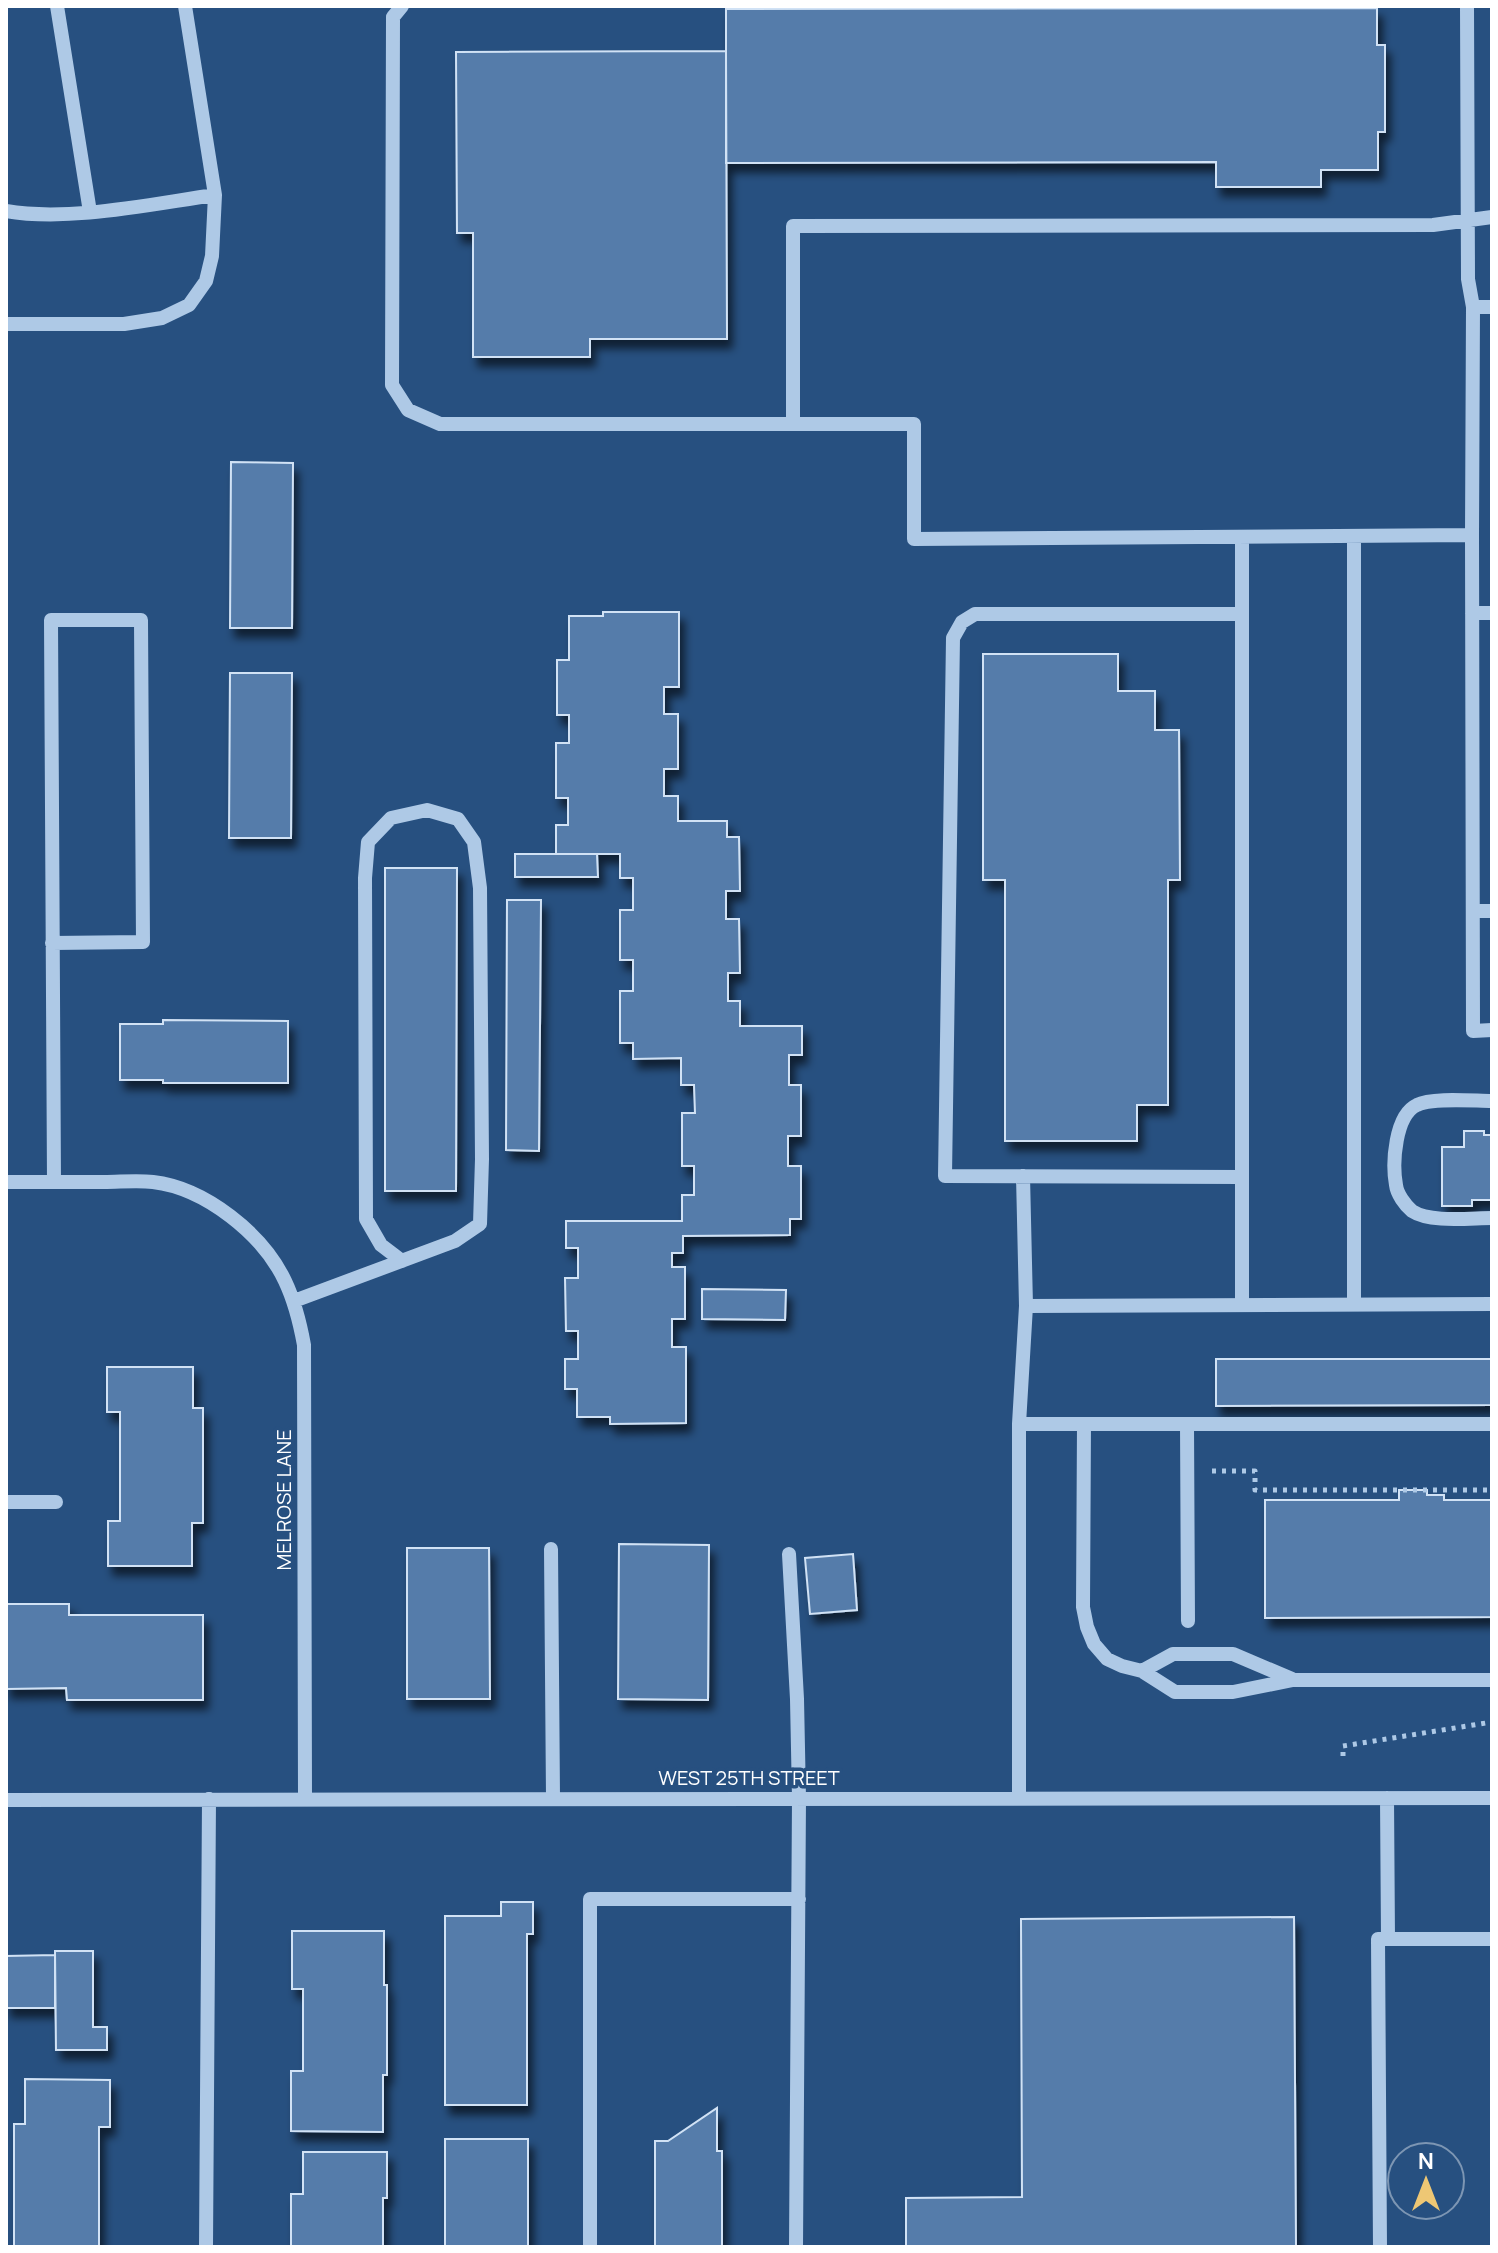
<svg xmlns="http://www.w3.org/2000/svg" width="1498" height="2253" viewBox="0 0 1498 2253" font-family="Manrope,sans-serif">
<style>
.building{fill:#547caa;stroke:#d1e2f5;stroke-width:2;filter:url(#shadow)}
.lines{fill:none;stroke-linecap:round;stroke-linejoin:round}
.path{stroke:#aec9e6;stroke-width:5;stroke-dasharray:4 6;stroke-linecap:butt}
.minor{stroke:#aec9e6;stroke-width:14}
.labels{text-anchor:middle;stroke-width:7;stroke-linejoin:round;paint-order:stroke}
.street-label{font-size:20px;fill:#fff;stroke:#275080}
</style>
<defs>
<filter id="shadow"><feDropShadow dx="5" dy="9" stdDeviation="4" flood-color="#0009"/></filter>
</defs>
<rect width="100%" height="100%" fill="#275080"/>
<!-- building -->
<path class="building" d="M1377 8V45H1385V132H1378V170H1321V187H1216V162L726 163V9Z
M726 51 727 339H590V357H473V233H457L456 52Z
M231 462 293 463 292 628H230Z
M603 612H679V687H664V714H678V769H664V796H678V821H727V837H739L740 891H726V919H739L740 973H728V1001H740V1026H802V1055H789V1085H801V1136H788V1166H801V1219H790V1235L683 1236V1253H672V1267H685V1319H672V1347H686V1423L610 1424V1417H577V1389H565V1359H578V1331H566L565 1278H578V1248H566V1221H682V1195H694V1166H682V1113H695L694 1085H681V1058L633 1059V1043H620V991H633V960H620V910H633V878H620V854H556V825H568V798H556V743H569V715H557V660H569V616H603Z
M983 654H1118V691H1155V730H1179L1180 880H1168V1105H1137V1141H1005V880H983Z
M230 673H292L291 838H229Z
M515 854H597L598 877H515Z
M385 868H457L456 1191H385Z
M507 900H541L539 1151 506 1150Z
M163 1020 288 1021V1083H163V1080H120V1024H163Z
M1464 1131H1484V1135H1492V1200H1472V1206H1442V1147H1464Z
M702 1289 786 1290 785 1320 702 1319Z
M1216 1359H1492V1405L1216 1406Z
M107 1367H193V1408H203V1523H192V1566H108V1521H120V1412H107Z
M1399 1490H1427V1495H1444V1500H1492V1617L1265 1618V1500H1399Z
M619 1544 709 1545 708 1700 618 1699Z
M407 1548H489L490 1699H407Z
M853 1554 857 1610 810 1614 805 1558Z
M6 1604H69V1615H203V1700H67L66 1688 6 1689Z
M501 1902H533V1934H527V2105H445V1916H501Z
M1294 1917 1296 2247H906V2198L1022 2197 1021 1919Z
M292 1931H384V1985H387V2075H383V2132L291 2131V2071H303V1989H292Z
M55 1951H93V2027H107V2050H56Z
M55 1955V2008H6V1956Z
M25 2079 110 2080V2127H99V2247H14V2124H25Z
M717 2108V2151H722V2247H655V2141H668Z
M445 2139H528V2247H445Z
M303 2152H387V2198H383V2247H291V2194H303Z"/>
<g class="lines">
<!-- path -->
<path class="path" d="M1212 1471H1255V1490H1492
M1343 1756V1746L1492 1722"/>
<!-- minor -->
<path class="minor" d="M57 6 90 212
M402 6 393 17 392 385 408 410 440 424H914V539L1472 535 1473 307 1468 279 1467 6
M6 211C69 222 151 204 215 195
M1473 307H1492
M6 324H124L162 318 189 305 206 281 212 256 215 195 185 6
M793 424V226L1433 225 1492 217
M1472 535 1473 1031 1492 1030
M1354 536V1304
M1472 613H1492
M1242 614H975L962 622 953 638 945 1176 1242 1177
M1473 911H1492
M52 943 143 942 141 620H51L54 1182
M1492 1101C1474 1101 1432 1097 1417 1105 1395 1115 1392 1163 1396 1185 1397 1194 1405 1205 1412 1211 1430 1223 1470 1218 1492 1218
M6 1182C39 1182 71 1182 104 1182 120 1182 137 1180 153 1182 205 1188 263 1234 285 1281 295 1302 300 1323 304 1345L305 1799
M294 1301 455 1241 480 1224 482 1159 480 888 474 842 458 819 427 810 391 818 368 842 365 878 366 1219 381 1245 402 1261
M1242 1305V537
M1026 1306 1492 1304
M1019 1424H1492
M1084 1424 1083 1607 1087 1627 1094 1644 1107 1659 1122 1666 1142 1671 1175 1692H1233L1293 1680H1492
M1187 1424 1188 1621
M6 1502H56
M551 1549 553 1798
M789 1554 797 1699 799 1798 796 2247
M1142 1671 1173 1654H1233L1292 1679
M1019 1798V1424L1026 1306 1023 1176
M1387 1798 1388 1939
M6 1800 1492 1798
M206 2247 209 1799
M590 2247V1899H799
M1380 2247 1378 1939H1492"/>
</g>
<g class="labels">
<!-- street labels -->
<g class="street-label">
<text transform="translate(284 1500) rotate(-90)" y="7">MELROSE LANE</text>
<text x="749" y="1785">WEST 25TH STREET</text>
</g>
</g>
<!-- border -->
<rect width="1498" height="2253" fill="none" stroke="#ffffff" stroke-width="16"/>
<!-- north arrow -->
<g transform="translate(1426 2181)"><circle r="38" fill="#275080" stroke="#7d96b3" stroke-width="2"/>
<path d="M0-6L14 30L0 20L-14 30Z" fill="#eec774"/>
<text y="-12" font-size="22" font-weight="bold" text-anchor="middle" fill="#ffffff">N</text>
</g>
</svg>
